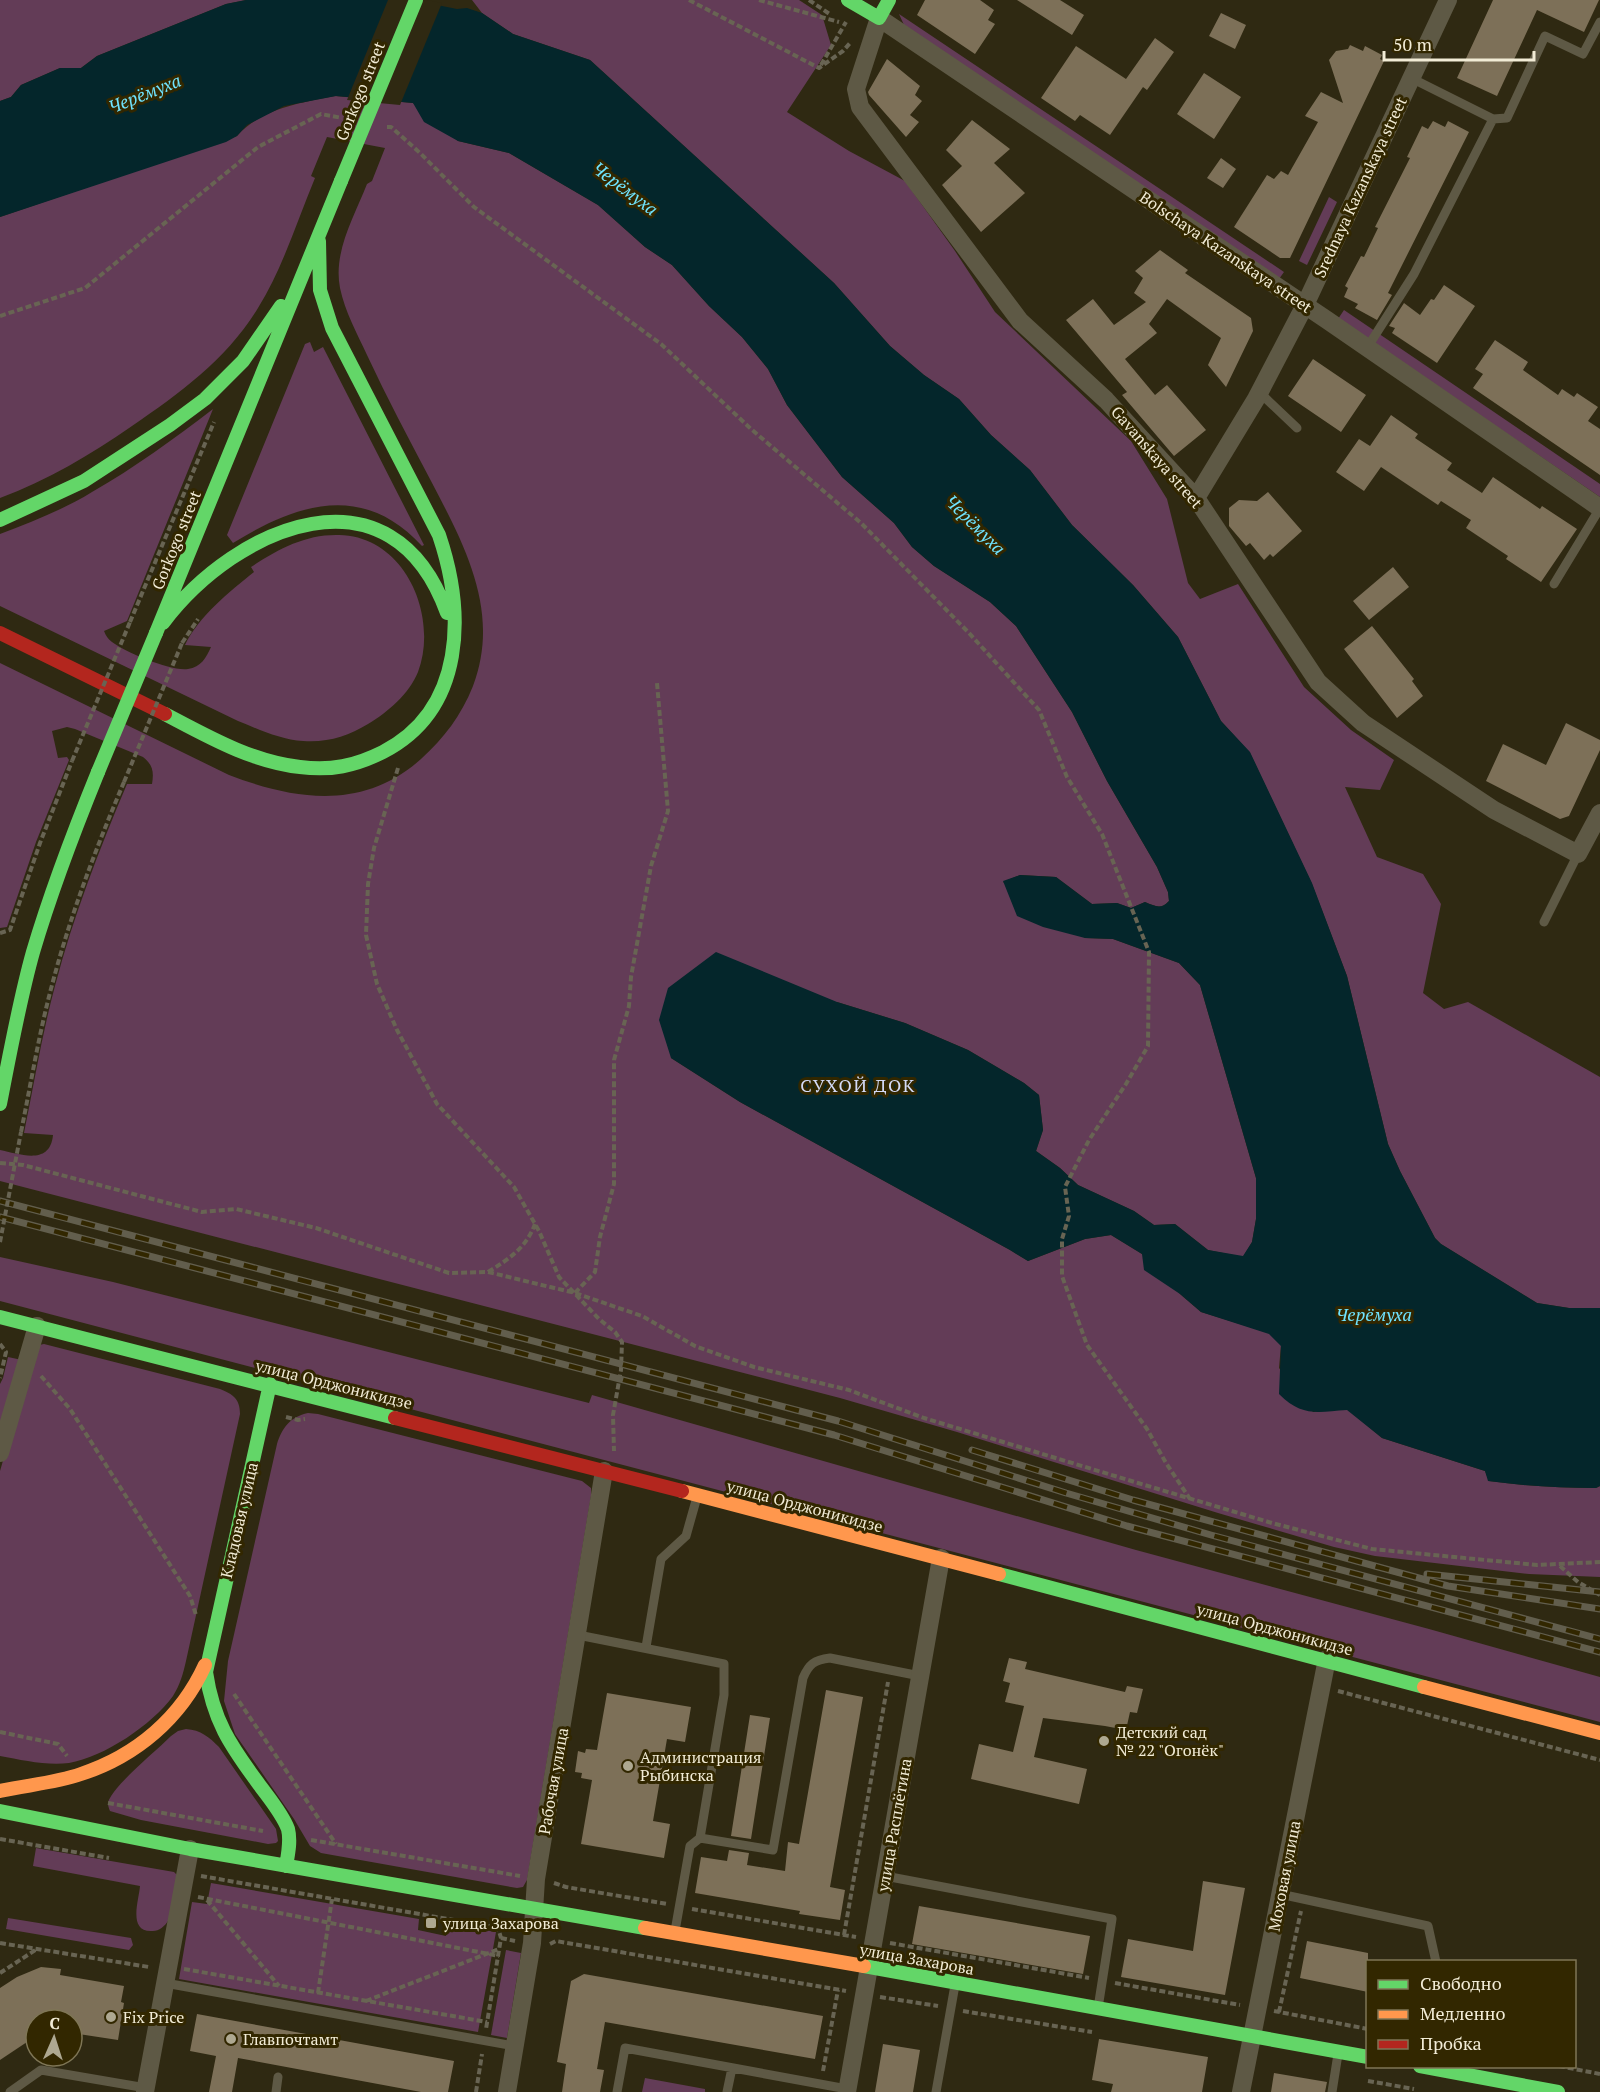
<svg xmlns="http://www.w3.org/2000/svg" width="1600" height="2092" viewBox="0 0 1600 2092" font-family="'PT Serif',serif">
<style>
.green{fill:#633c57}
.water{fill:#04262b}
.pier{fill:#2f2912}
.building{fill:#7d7058}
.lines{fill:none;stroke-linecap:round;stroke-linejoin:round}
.path{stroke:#686453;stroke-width:4;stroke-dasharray:6 3;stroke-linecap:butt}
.lane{stroke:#5e5945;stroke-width:9}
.street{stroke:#5e5945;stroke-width:18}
.fast{stroke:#63d668;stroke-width:14}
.slow{stroke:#ff974d;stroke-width:14}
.jam{stroke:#b3261e;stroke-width:14}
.rail-casing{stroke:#625e4d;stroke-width:7}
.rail{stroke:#322700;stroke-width:4.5;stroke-dasharray:14;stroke-linecap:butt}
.path-bridge{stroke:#686453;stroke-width:4;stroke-dasharray:6 3;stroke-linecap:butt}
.fast-bridge{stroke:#63d668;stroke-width:14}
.poi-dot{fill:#aea891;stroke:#322700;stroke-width:2}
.labels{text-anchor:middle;stroke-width:6;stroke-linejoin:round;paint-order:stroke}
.street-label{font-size:16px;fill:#f2ecd6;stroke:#322700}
.poi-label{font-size:16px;fill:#f2ecd6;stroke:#322700;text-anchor:start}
.water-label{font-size:18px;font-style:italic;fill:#6fe4ff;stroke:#322700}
.neighbourhood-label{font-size:18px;letter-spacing:1.5px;fill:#d4dbf8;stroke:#322700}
</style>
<rect width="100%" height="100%" fill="#2f2912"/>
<!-- green -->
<path class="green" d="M0 0H246L226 4 97 56 81 68H60L21 85 11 97 0 101Z
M472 0H799L822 15 831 45 787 112 849 151 905 181 955 251 995 312 1131 441 1167 499 1188 583 1200 599 1238 584 1304 687 1351 730 1394 760 1380 790 1345 787 1377 857 1423 874 1441 904 1423 993 1444 1009 1468 1002 1600 1077V1308H1569L1537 1303 1441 1244 1435 1238 1400 1171 1388 1144 1347 976 1312 884 1250 753 1221 721 1178 637 1133 585 1072 525 1030 470 991 435 959 399 924 375 890 346 834 283 590 60 513 34 482 13Z
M899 14 1284 272 1279 279 904 25Z
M335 96 413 103 458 141 509 153 598 205 645 247 672 265 709 306 742 337 768 369 787 405 842 477 894 523 912 547 934 566 990 602 1016 626 1072 712 1107 781 1157 867 1168 892 1169 901C1161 910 1155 906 1145 902L1131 908 1117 903 1092 904 1056 877 1020 875 1003 882 1085 938 1113 939 1179 963 1200 985 1256 1178V1219L1252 1242 1243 1257 1208 1250 1175 1224 1154 1225 1134 1211 1078 1185 1060 1168 1036 1151 1043 1130 1039 1095 1024 1083 968 1050 905 1023 837 1002 671 1058 740 1102 1010 1250 1028 1261 1085 1239 1111 1235 1142 1254 1180 1294 1201 1312 1269 1333 1281 1345 1279 1368 1313 1412 1347 1409 1382 1438 1485 1471 1489 1481C1525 1486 1559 1488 1596 1488L1600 1486V1577L1529 1574 1375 1556 1334 1547 1218 1513 957 1432 840 1398 0 1181V1150C20 1154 50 1166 53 1135L24 1133C34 1084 42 1034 55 986 73 917 99 850 127 784H152C154 772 153 765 143 757L75 729 67 727 52 731 58 758 67 757 69 760 36 842 7 927 0 928V663L229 775C295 800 363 811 421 759 444 738 461 716 473 686 501 612 465 546 431 481 409 439 387 398 367 355 357 333 345 312 340 288 333 252 354 217 367 184L372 181 385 148 327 137 311 176 315 178C297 221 282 270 258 308 227 359 180 393 132 426 90 455 48 480 0 498V217L237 136C262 108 300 103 335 96Z
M1329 197 1337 202 1307 265 1299 261Z
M1344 310 1600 484V497L1338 319Z
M310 342 314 352 323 347 424 545 422 546C363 482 298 503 233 543L227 535 305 344Z
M213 409 127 621 104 631C106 636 108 639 112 642 125 652 172 672 188 669 201 667 206 658 211 647L185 645C199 616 229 592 254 572L251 567C278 549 306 534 339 535 405 536 439 616 418 672 409 694 388 712 368 724 348 736 327 743 303 741 281 740 258 729 238 721L0 606V534C31 522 63 510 92 492 134 468 174 439 213 409Z
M0 1257 113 1282 589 1403 592 1395 1136 1550 1429 1629 1600 1677V1722L0 1301Z
M44 1344 220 1389C233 1394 240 1399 240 1414L186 1661C183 1674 180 1685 173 1696 152 1725 104 1757 69 1763 47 1766 22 1760 0 1756V1471L35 1350 39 1345Z
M8 1357 22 1360 0 1436V1384L3 1378Z
M308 1413 318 1414 582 1481 591 1488V1496L527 1880 523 1887 517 1888 321 1853 310 1846 294 1819 235 1734 224 1701 228 1661 277 1444C282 1428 290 1417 308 1413Z
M186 1729C201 1730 209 1737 219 1747L276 1829 278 1841 276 1843 268 1844 141 1820 110 1811C108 1806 107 1803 110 1798 120 1780 156 1751 171 1736L178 1731Z
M36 1848 174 1872 177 1875C175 1887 174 1911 168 1921 165 1926 159 1931 153 1931 127 1933 139 1900 140 1886L33 1866Z
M211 1883 419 1919 418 1930 446 1936 448 1924 496 1932 478 2032 179 1979 192 1902 207 1904Z
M8 1918 131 1938 133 1945 129 1950 6 1929Z
M506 1950 521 1953 507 2038 491 2035Z
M645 2078 705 2089V2092H642Z"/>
<!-- water -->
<path class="water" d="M246 0H412L457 9 467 8 482 13 513 34 590 60 834 283 890 346 924 375 959 399 991 435 1030 470 1072 525 1133 585 1178 637 1221 721 1250 752 1312 883 1347 976 1388 1144 1400 1171 1435 1238 1441 1244 1537 1303 1569 1308H1600V1486L1596 1488C1559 1488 1525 1486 1488 1481L1485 1471 1382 1438 1347 1410C1317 1412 1302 1417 1279 1394L1281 1346 1269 1334 1201 1312 1180 1294 1144 1270 1142 1254 1111 1235 1085 1239 1028 1261 1010 1250 740 1102 671 1058 659 1020 668 988 716 952 837 1002 905 1023 968 1050 1024 1083 1039 1095 1043 1130 1036 1151 1060 1168 1078 1185 1134 1211 1154 1225 1175 1224 1208 1250 1243 1256 1252 1242 1256 1219V1178L1200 985 1179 963 1113 939 1085 938 1043 927 1017 916 1003 881 1020 875 1056 877 1092 904 1117 903 1131 908 1145 902C1155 906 1161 910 1169 901L1168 892 1157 867 1107 781 1072 712 1016 626 990 602 934 566 912 547 894 523 842 477 787 405 768 369 742 337 709 306 672 265 645 247 598 205 509 153 458 141 424 122 413 103 336 96 284 106 247 125 237 136 226 142 0 217V101L11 97 21 85 60 68H81L97 56 226 4Z"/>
<!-- pier -->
<path class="pier" d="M388 0H427L442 3 400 105 347 100Z"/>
<!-- building -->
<path class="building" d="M925 0H980L994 10 988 20 995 24 975 54 917 15Z
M1017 0H1060L1084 15 1072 35Z
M1493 0H1599L1584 32 1537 10 1497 96 1457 78Z
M1221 13 1246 25 1235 49 1209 36Z
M1155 38 1174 52 1147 90 1143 87 1110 135 1080 115 1075 121 1041 98 1076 46 1126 79Z
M1350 45 1363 51 1365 46 1382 55 1380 59 1384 61 1290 258H1280L1234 227 1267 175 1274 179 1281 171 1288 175 1318 122 1305 116 1321 92 1343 103 1329 60 1336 51 1348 49Z
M887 59 920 86 915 95 922 101 910 115 919 122 906 137 869 95 868 92Z
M1204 73 1241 97 1214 139 1177 114Z
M972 120 1010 149 994 163 1025 193 981 232 942 185 962 166 946 150Z
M1433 121 1445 127 1448 121 1469 132 1388 293 1392 295 1377 320 1355 308 1358 304 1344 297 1348 288 1345 286 1361 256 1364 257 1378 228 1375 227 1410 158 1407 157 1422 126 1428 129Z
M1221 158 1236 169 1223 188 1207 178Z
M1160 250 1188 270 1185 273 1251 318 1253 331 1226 387 1208 365 1221 338 1167 299 1149 324 1157 333 1125 359 1155 395 1167 385 1206 430 1174 456 1122 395 1127 392 1066 320 1093 299 1114 325 1146 302 1134 293 1143 278 1135 271Z
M1444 285 1475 306 1437 363 1392 333 1395 328 1389 326 1404 303 1420 315 1431 299 1434 300Z
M1495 340 1528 362 1523 370 1558 395 1562 389 1574 397 1577 393 1598 407 1588 421 1600 429V475L1473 388 1483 374 1475 369Z
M1313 359 1366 395 1341 432 1288 396Z
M1391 415 1418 434 1415 438 1452 463 1447 470 1482 493 1493 477 1540 509 1542 506 1577 529 1541 582 1506 559 1508 556 1466 528 1471 520 1441 501 1438 505 1381 467 1364 491 1336 472 1359 439 1370 446Z
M1268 492 1302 531 1273 557 1270 554 1264 560 1250 543 1246 546 1229 526V508L1239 500 1257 501Z
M1393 567 1409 587 1369 620 1353 601Z
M1372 626 1414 679 1412 681 1423 696 1397 718 1344 649Z
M1566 723 1600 740V750L1569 816 1560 819 1486 781 1503 744 1546 765Z
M1009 1658 1027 1662 1025 1669 1125 1692 1127 1686 1143 1689 1137 1713 1130 1712 1126 1730 1105 1726 1043 1718 1034 1757 1087 1769 1079 1804 971 1779 979 1744 1013 1752 1024 1706 1005 1702 1010 1683 1003 1681Z
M826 1690 863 1697 830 1887 845 1890 840 1920 799 1914 800 1911 695 1893 701 1857 727 1861 729 1850 749 1853 747 1865 785 1871 788 1842 799 1844Z
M607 1693 691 1707 685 1742 667 1739 653 1821 670 1824 664 1858 581 1844 592 1780 581 1778 582 1773 575 1772 578 1751 585 1753 586 1749 597 1750Z
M750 1715 770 1718 751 1839 731 1836Z
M1203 1881 1245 1888 1225 1995 1121 1977 1128 1939 1193 1951Z
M919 1906 1090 1936 1083 1974 912 1944Z
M1307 1941 1368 1953V1992L1300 1978Z
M41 1967 61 1969 60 1975 124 1986 121 2002 124 2003 118 2040 72 2033V2020H36V2036L0 2060V1988L17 1977Z
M584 1974 823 2016 815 2059 605 2022 597 2069 604 2070 600 2092H562L566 2064 557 2062 571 1981Z
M197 2014 454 2061 448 2092H421L238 2058 232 2092H209L216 2056 190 2051Z
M1099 2039 1208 2057 1202 2092H1111L1113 2084 1092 2080Z
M883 2044 920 2050 913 2092H875Z
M1274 2073 1327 2082 1325 2092H1271Z"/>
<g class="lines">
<!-- path -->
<path class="path" d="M689 0 819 68 843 51 850 43
M759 0 839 22
M809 0 831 15
M821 65 846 22
M387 127H391L420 153 474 207 661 344 751 429 861 523 969 633 1039 710 1067 777 1102 834 1149 952 1148 1046 1126 1084 1089 1140 1065 1187 1069 1216 1062 1239V1276L1087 1345 1147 1429 1166 1463 1190 1499
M0 316 85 288 258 147 321 114 342 118
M130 622 214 422
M182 643 198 619
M398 768 374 848 368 884 366 935 377 984 397 1030 437 1104 514 1187 539 1231 559 1277 599 1319 615 1332 622 1342 621 1370 613 1415 614 1451
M0 933 10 930 40 843 72 761
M21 1132C31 1083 39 1033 52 985 70 916 96 848 124 782
M0 1163 23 1165 202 1212 236 1209 316 1228 449 1273 488 1272 575 1293 642 1316 695 1346 754 1367 849 1390 924 1418 1138 1483 1272 1523 1372 1549 1537 1565 1600 1562
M488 1272C509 1259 526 1248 535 1224
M575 1293 595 1272 600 1237 614 1184V1060L629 1006 631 977 651 866 668 811 657 683
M0 1344 6 1352 0 1378
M41 1376 70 1409 190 1596 196 1615
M286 1417 298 1420 305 1419
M1560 1566 1578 1582 1600 1595
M1338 1691 1600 1760
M234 1694 336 1844
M0 1732 58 1744 67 1756
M108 1803 263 1831
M0 1839 109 1858
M311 1840 520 1876
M201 1876 494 1927 499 1931 501 1938 486 2029
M554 1883 566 1887 667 1904
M198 1897 499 1956
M207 1900 279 1986
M692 1909 856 1937
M844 1935 888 1682
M501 1938 515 1941
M0 1943 149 1967
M890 1943 1089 1978
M550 1944 556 1941 846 1991
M184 1969 487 2022
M0 1973 37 1949
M1115 1983 1240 2005
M318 1993 332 1899
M880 1997 938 2006
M366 2001 499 1949
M963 2011 1092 2032
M1274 2011 1368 2029
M1279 2012 1301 1911
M1559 2066 1600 2074
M823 2071 838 1990
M1368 2081 1414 2089
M476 2092 482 2054"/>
<!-- lane -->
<path class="lane" d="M1493 119 1507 118 1545 36 1583 54 1600 22
M1367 348 1414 274 1493 119 1411 78
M1259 392 1297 428
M1554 584 1600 508
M1544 922 1578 854
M578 1635 724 1664V1695L700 1838 690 1846 675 1931
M646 1647 661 1559 686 1536 697 1497
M700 1838 773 1850 803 1678C809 1664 814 1660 830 1658L920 1676
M885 1876 1112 1919 1098 2008
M1280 1894 1428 1926 1436 1962
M165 1983 514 2046
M10 2092 41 2070 146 2088
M276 2092 278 2077
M617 2092 625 2048 847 2089
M727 2092 732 2068
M936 2092 955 1985
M1332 2092 1338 2054"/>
<!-- street -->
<path class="street" d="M1196 498 1256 399 1305 305 1448 0
M1600 508 1327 320 879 18 856 89 860 107 1020 321 1106 400 1196 498 1318 682 1363 723 1494 810 1578 854 1600 813
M0 1453 37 1326
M145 2092 190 1849
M507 2092 532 1943 536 1879 604 1471
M847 2092 941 1558
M1241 2092 1327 1659"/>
<!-- fast -->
<path class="fast" d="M848 0 879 18 889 0
M0 520 84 481 170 425 205 399 243 361 281 306
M163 623C237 525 392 460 447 613
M156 633 341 181
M165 714C207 736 252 762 300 767 331 771 355 766 383 752 466 709 465 612 439 535L332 328 320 290 319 241
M0 1104C10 1053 19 1002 33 952 51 891 74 831 98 772
M0 1317 395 1418
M270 1384 206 1672C213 1720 230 1745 258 1783 268 1797 282 1813 288 1829 291 1841 288 1855 286 1866
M999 1574 1424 1687
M0 1811 190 1849 645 1928
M864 1966 1368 2057
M1420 2066 1558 2092"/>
<!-- slow -->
<path class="slow" d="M682 1491 999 1574
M1424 1687 1600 1733
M0 1791C27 1785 55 1783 81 1774 136 1756 181 1718 205 1665
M645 1928 864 1966"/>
<!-- jam -->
<path class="jam" d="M0 633 165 714
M395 1418 682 1491"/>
<defs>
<path id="rail" d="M0 1201 838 1421 1066 1493 1211 1535 1600 1639
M0 1217 834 1435 1127 1526 1600 1652
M972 1450 1133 1500 1448 1586 1600 1609
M1427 1574 1600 1592"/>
</defs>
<!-- rail casing -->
<use href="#rail" class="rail-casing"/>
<!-- rail -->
<use href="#rail" class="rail"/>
<!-- path-bridge -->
<path class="path-bridge" d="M72 761 130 622
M124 782 182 643
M0 1242 21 1132"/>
<!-- fast-bridge -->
<path class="fast-bridge" d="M341 181 416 0
M98 772 156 633"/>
</g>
<!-- markers -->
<g class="poi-dot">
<circle cx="1104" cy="1741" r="6"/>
<circle cx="628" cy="1766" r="6"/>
<rect x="425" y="1917" width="12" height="12" rx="3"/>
<circle cx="111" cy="2017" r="6"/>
<circle cx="231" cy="2039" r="6"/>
</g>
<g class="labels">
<!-- street labels -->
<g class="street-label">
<text transform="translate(360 91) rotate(-68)" y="6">Gorkogo street</text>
<text transform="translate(1360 187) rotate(-65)" y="6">Srednaya Kazanskaya street</text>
<text transform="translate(1226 252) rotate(34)" y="6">Bolschaya Kazanskaya street</text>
<text transform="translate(1157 457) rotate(49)" y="6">Gavanskaya street</text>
<text transform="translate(176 540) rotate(-68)" y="6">Gorkogo street</text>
<text transform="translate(334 1384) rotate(14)" y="6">улица Орджоникидзе</text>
<text transform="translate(805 1506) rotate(15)" y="6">улица Орджоникидзе</text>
<text transform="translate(239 1520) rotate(-77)" y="6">Кладовая улица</text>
<text transform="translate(1275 1629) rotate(15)" y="6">улица Орджоникидзе</text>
<text transform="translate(553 1781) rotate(-80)" y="6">Рабочая улица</text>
<text transform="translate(894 1825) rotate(-80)" y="6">улица Расплётина</text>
<text transform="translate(1284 1876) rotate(-79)" y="6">Моховая улица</text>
<text transform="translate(917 1959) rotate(10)" y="6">улица Захарова</text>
</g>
<!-- poi labels -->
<g class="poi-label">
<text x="1116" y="1738">Детский сад<tspan x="1116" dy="18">№ 22 "Огонёк"</tspan></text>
<text x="640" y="1763">Администрация<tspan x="640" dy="18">Рыбинска</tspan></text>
<text x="443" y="1929">улица Захарова</text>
<text x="123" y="2023">Fix Price</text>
<text x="243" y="2045">Главпочтамт</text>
</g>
<!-- water labels -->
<g class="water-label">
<text transform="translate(145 94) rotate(-22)" y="6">Черёмуха</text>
<text transform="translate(625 189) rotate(37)" y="6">Черёмуха</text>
<text transform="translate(975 525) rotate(45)" y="6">Черёмуха</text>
<text x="1374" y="1321">Черёмуха</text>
</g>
<!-- neighbourhood labels -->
<g class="neighbourhood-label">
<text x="858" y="1092">СУХОЙ ДОК</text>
</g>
</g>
<!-- legend -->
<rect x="1366" y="1960" width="210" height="108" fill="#322700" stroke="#7f7656" stroke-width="1.5"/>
<rect x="1378" y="1980" width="30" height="9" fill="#63d668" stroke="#7f7656" stroke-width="1.5"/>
<text x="1420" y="1990" font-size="18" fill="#f2ecd6">Свободно</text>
<rect x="1378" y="2010" width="30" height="9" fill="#ff974d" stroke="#7f7656" stroke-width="1.5"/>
<text x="1420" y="2020" font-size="18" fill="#f2ecd6">Медленно</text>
<rect x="1378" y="2040" width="30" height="9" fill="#b3261e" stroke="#7f7656" stroke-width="1.5"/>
<text x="1420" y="2050" font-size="18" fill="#f2ecd6">Пробка</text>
<!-- north arrow -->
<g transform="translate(54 2038) rotate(3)"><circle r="28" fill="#322700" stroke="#7f7656" stroke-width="1.5"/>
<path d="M0-4.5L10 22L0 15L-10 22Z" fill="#aea891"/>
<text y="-9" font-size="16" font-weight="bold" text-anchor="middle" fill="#f2ecd6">С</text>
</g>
<!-- scale -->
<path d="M1384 51v9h150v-9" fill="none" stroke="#f2ecd6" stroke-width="3"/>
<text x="1393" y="51" font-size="18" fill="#f2ecd6" stroke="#322700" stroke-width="4.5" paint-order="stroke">50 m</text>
</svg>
